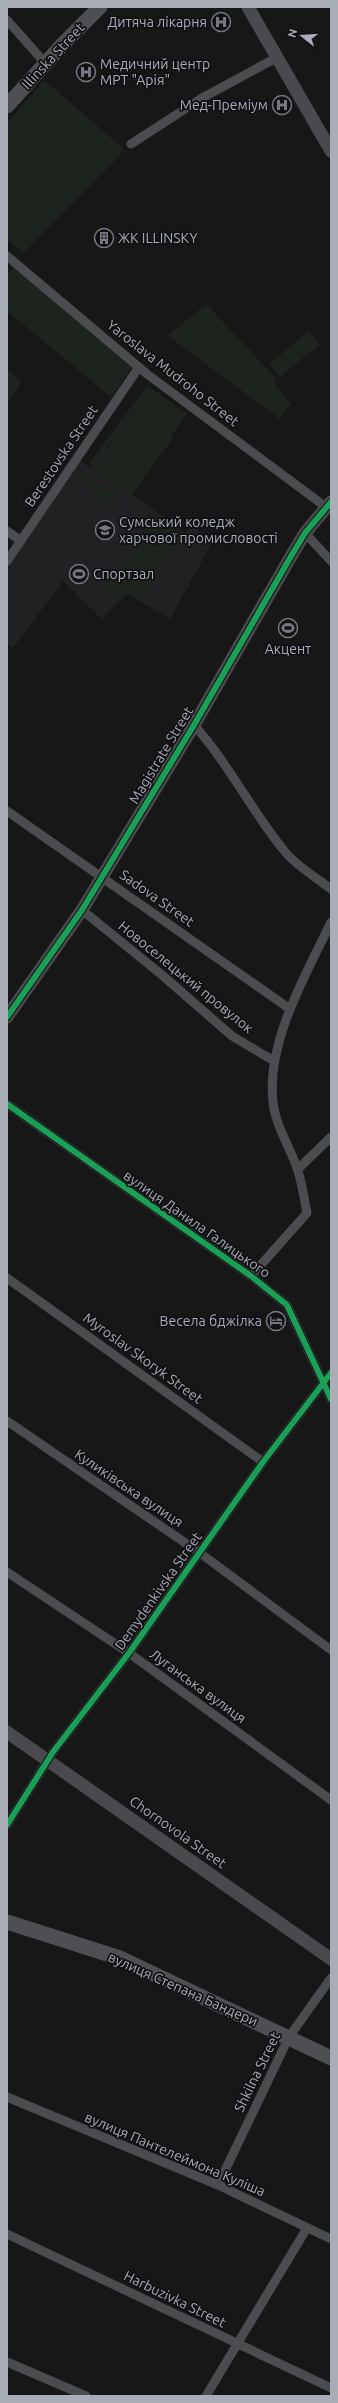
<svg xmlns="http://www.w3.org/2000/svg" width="338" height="2403" viewBox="0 0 338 2403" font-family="Ubuntu,sans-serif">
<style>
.built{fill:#212123}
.green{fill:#1d241e}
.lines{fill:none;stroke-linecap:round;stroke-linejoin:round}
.street{stroke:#4b4c50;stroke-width:9}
.secondary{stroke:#4a4a4e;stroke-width:13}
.primary{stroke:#4d4f52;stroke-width:15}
.cycleway-casing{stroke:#111113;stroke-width:8}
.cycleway{stroke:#1a9f57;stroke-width:6}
.labels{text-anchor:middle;stroke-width:3.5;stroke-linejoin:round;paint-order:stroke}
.poi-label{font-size:14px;fill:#a8adb8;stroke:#111113;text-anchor:start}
.street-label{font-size:14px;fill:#a8adb8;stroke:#111113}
</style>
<rect width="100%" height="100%" fill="#171717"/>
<!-- built -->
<path class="built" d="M7 369 21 381 16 392 7 403Z
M134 409 173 438 132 494 186 533 191 526 213 541 170 619 127 594 102 619 63 581 13 648 7 644V562L77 458 91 469Z"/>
<!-- green -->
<path class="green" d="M44 80 125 150 24 253 7 239V123Z
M14 267 132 367 111 397 7 311V275Z
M206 304 277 379 274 382 291 404 280 419 168 336Z
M309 331 320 344 280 377 269 364Z
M147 385 187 414 171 436 173 438 130 497 93 470 136 411 134 409 93 466 89 464Z
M79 469 119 497 113 505 73 476Z
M146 507 181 532 144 599 127 590 117 600 103 587 144 536Z"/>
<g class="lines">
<!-- street -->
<path class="street" d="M7 20 45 63
M131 144 202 98 276 58
M7 256 147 374 326 507
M7 531 21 541
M305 533 331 561
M7 561 139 367
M194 725C229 764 252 812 286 853 298 867 317 878 331 889
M7 811 290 1009
M82 910 162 975 232 1036 274 1061
M7 1104 251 1276 287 1305 331 1399
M298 1169 331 1137
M251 1276 307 1213C304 1198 302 1182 297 1168 290 1147 275 1125 273 1102 266 1042 306 975 331 922
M7 1278 263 1462
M7 1421 200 1553 331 1650
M7 1572 129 1653 331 1800
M7 1825 53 1752 129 1653 263 1462 331 1373
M7 2097 218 2185 331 2239
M218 2185 289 2037 331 1978
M7 2234 331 2388
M7 2362 86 2396
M206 2396 307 2228"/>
<!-- secondary -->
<path class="secondary" d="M248 7 331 151
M7 1017 82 910 194 725 290 558 305 533 331 502
M7 1732 331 1959"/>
<!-- primary -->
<path class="primary" d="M7 106 63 44 100 7
M7 1922 120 1958 331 2058"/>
<defs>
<path id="cycleway" d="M7 1017 82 910 194 725 290 558 305 533 331 502
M7 1104 251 1276 287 1305 331 1399
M7 1825 53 1752 129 1653 263 1462 331 1373"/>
</defs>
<!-- cycleway casing -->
<use href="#cycleway" class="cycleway-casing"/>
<!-- cycleway -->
<use href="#cycleway" class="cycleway"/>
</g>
<!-- icons -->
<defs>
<symbol id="hospital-ring" viewBox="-11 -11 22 22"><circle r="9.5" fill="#111113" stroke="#757880" stroke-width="1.5"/><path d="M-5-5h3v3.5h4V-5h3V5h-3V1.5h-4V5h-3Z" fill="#757880"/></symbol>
<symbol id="building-ring" viewBox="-11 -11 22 22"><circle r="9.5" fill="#111113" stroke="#757880" stroke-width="1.5"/><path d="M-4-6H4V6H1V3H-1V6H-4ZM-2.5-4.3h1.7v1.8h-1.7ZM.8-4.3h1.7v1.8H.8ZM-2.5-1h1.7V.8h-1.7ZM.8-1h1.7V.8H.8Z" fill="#757880"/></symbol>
<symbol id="university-ring" viewBox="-11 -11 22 22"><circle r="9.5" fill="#111113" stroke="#757880" stroke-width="1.5"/><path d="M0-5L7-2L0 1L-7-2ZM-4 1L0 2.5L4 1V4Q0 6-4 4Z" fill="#757880"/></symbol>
<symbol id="stadium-ring" viewBox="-11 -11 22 22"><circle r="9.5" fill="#111113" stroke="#757880" stroke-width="1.5"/><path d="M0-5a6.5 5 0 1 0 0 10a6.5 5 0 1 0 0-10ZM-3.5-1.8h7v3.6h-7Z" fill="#757880"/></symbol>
<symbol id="hotel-ring" viewBox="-11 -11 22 22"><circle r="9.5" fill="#111113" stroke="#757880" stroke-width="1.5"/><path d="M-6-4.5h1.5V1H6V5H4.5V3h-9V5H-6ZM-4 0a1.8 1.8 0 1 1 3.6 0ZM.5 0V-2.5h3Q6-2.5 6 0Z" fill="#757880"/></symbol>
</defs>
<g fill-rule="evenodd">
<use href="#hospital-ring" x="210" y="11" width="22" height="22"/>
<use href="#hospital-ring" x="75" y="61" width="22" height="22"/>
<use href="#hospital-ring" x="271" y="94" width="22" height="22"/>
<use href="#building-ring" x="93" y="227" width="22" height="22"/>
<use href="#university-ring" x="94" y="519" width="22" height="22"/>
<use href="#stadium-ring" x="68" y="563" width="22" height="22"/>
<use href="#stadium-ring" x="277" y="617" width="22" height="22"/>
<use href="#hotel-ring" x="265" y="1310" width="22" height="22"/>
</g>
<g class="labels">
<!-- poi labels -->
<g class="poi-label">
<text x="207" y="27" text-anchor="end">Дитяча лікарня</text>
<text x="100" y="69">Медичний центр<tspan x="100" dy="16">МРТ "Арія"</tspan></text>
<text x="268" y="110" text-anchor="end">Мед-Преміум</text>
<text x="118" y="243">ЖК ILLINSKY</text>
<text x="119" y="527">Сумський коледж<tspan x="119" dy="16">харчової промисловості</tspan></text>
<text x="93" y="579">Спортзал</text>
<text x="288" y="654" text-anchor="middle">Акцент</text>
<text x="262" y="1326" text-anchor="end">Весела бджілка</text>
</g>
<!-- street labels -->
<g class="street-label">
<text transform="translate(53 56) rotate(-47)" y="5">Illinska Street</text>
<text transform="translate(173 373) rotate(38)" y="5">Yaroslava Mudroho Street</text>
<text transform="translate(61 456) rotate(-56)" y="5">Berestovska Street</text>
<text transform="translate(161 755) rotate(-59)" y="5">Magistrate Street</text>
<text transform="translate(157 898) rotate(35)" y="5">Sadova Street</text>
<text transform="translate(186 977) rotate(39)" y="5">Новоселецький провулок</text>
<text transform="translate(197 1224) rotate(35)" y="5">вулиця Данила Галицького</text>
<text transform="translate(143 1358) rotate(36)" y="5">Myroslav Skoryk Street</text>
<text transform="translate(129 1488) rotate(34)" y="5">Куликівська вулиця</text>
<text transform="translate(158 1591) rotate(-55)" y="5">Demydenkivska Street</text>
<text transform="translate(198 1686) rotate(36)" y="5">Луганська вулиця</text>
<text transform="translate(178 1832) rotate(35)" y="5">Chornovola Street</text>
<text transform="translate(183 1989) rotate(24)" y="5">вулиця Степана Бандери</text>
<text transform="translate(257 2072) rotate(-64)" y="5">Shkilna Street</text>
<text transform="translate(175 2154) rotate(23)" y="5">вулиця Пантелеймона Куліша</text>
<text transform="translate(175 2299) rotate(26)" y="5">Harbuzivka Street</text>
</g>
</g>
<!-- border -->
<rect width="338" height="2403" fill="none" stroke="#a8adb8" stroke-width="16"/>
<!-- north arrow -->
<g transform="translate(302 36) rotate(287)" stroke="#111113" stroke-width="3" paint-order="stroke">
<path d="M0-3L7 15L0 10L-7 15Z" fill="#a8adb8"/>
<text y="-6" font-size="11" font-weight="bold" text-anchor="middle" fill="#a8adb8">N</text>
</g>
</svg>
